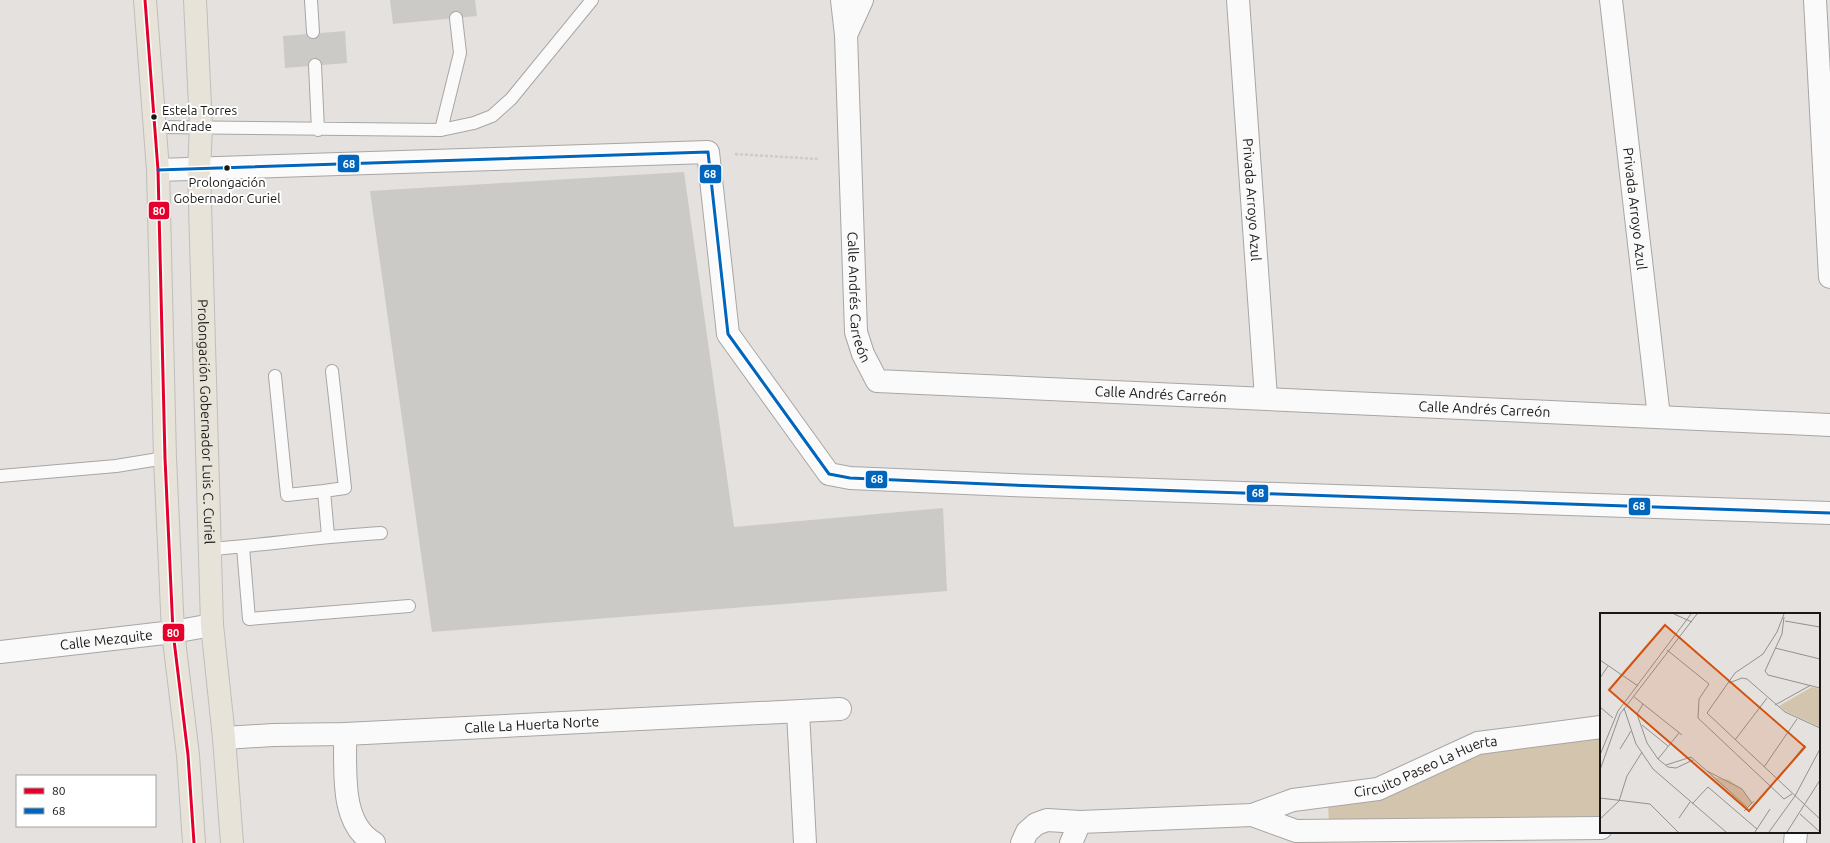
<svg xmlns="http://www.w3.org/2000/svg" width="1830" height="843" viewBox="0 0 1830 843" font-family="Ubuntu,sans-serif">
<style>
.green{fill:#d3c4ad}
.building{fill:#cccac7}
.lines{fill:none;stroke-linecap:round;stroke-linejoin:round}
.service-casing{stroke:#a8a6a4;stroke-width:14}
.minor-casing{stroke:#a8a6a4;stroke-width:24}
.primary-casing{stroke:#bfbebc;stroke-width:24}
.path{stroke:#ccccca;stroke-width:2.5;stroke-dasharray:3 2;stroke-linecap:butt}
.service{stroke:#fbfafa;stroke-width:12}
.minor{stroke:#fbfafa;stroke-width:22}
.primary{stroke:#e7e3d9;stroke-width:22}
.bus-1-casing{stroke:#fff;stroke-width:6}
.bus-2-casing{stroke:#fff;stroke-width:6}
.bus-1{stroke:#e4002b;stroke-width:3}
.bus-2{stroke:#0065bd;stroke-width:3}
.bus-dot{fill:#1a1816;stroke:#fff;stroke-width:1.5}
.labels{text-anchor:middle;stroke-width:4;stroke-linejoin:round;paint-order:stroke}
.bus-label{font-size:13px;fill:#1a1816;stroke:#fff;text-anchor:start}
.street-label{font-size:14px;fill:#1a1816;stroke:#fff}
.inset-road{fill:none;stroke:#93918e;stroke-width:1}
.view{fill:#d3520d;fill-opacity:0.15;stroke:#d3520d;stroke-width:2}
.inset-edge{fill:none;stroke:#1a1816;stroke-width:2}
.line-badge{stroke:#fff;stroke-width:1.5}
.badge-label{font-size:11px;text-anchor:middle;font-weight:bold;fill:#fff}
</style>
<rect width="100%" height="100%" fill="#e4e1de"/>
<!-- green -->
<path class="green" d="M1601 730V823L1329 827 1328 799 1477 745Z"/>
<!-- building -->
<path class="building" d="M390 0H475L477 16 393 24Z
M345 31 347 63 285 68 283 36Z
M684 172 734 527 943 508 947 591 432 632 370 191Z"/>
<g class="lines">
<defs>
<path id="service" d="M311 0 313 32
M315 65 318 130
M156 127 441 130 460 53 456 18
M441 130 474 123 492 116 511 99 592 0
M275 376 287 495 324 491 328 536
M0 476 116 466 165 458
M324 491 345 488 332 371
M243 547 249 619 409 606
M210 549C267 545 324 536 381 533"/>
<g id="minor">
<path id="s1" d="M842 0 846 35 856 332 863 354 877 381 1830 425"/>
<path id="s2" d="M1238 0 1266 398"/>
<path id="s3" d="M1611 0 1659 417"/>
<path d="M1815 0 1830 277"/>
<path d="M846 35 862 0"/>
<path d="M158 170 708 152 728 334 829 474 850 478 1011 485 1830 513"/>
<path id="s4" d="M0 652 173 632 212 625"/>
<path d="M798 712 805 843"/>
<path d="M345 734C346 769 339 823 374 843"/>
<path id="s5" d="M224 738 273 735 345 734 840 709"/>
<path d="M1252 815 1296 831 1601 828"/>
<path id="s6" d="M1022 843 1027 832 1036 824 1047 820 1080 822 1252 815 1293 800 1378 789 1478 743 1601 727"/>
<path d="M1071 843 1080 822"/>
<path d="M1795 843 1796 832"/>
</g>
<g id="primary">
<path d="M145 0 158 170 165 458 173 632 188 755 194 843"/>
<path id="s7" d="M195 0 201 127 199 170 212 625 224 738 232 843"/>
</g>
</defs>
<!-- service casing -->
<use href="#service" class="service-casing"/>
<!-- minor casing -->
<use href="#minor" class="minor-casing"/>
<!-- primary casing -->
<use href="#primary" class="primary-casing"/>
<!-- path -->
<path class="path" d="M735 154 818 159"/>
<!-- service -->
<use href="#service" class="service"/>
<!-- minor -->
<use href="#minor" class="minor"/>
<!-- primary -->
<use href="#primary" class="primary"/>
<defs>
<path id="bus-1" d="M145 0 158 170 165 458 173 632 188 755 194 843"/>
<path id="bus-2" d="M158 170 708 152 728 334 829 474 850 478 1011 485 1830 513"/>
</defs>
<!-- bus-1 casing -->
<use href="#bus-1" class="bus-1-casing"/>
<!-- bus-2 casing -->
<use href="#bus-2" class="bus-2-casing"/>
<!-- bus-1 -->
<use href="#bus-1" class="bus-1"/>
<!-- bus-2 -->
<use href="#bus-2" class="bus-2"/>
</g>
<!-- markers -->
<g class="bus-dot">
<circle cx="154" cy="117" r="3.5"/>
<circle cx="227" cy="168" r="3.5"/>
</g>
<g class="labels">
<!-- bus labels -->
<g class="bus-label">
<text x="162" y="115">Estela Torres<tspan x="162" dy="16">Andrade</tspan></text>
<text x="227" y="187" text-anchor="middle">Prolongación<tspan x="227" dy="16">Gobernador Curiel</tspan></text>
</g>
<!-- street labels -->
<g class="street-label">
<text dy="5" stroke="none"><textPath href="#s2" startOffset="200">Privada Arroyo Azul</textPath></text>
<text dy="5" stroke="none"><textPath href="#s3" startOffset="210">Privada Arroyo Azul</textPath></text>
<text dy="5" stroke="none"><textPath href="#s1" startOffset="298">Calle Andrés Carreón</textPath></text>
<text dy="5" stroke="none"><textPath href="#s1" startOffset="670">Calle Andrés Carreón</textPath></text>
<text dy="5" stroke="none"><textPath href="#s1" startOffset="994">Calle Andrés Carreón</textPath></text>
<text dy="5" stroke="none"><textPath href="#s7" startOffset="422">Prolongación Gobernador Luis C. Curiel</textPath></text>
<text dy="5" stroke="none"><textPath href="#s4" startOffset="107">Calle Mezquite</textPath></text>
<text dy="5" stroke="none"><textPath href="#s5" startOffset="308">Calle La Huerta Norte</textPath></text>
<text dy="5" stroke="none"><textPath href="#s6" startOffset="423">Circuito Paseo La Huerta</textPath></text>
</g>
</g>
<!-- overview -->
<g transform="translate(1600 613)">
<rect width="220" height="220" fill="#e4e1de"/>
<path d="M212 74 220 76V114L185 98 179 93ZM112 164 129 167 142 176 152 190 147 194Z" fill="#d3c4ad"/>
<path class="inset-road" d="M74 1 92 9M184 1 177 19 163 41 135 60 107 100 220 206M184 4 182 21 165 58 168 62 220 75M185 8 220 14M175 35 220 46M67 37 109 71 99 86 98 105 184 186 192 181M0 47 38 73M0 65 8 53M129 70 142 65 147 66 185 99 220 115M33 83 82 122M43 91 37 101 47 130 58 146 68 154 76 155 93 147M175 92 211 72M0 94 13 105M24 95 36 131 53 156 126 219M42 112 68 133M135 127 167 85M20 136 31 118M0 142 18 98 91 1M58 146 79 120M66 152 91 144 107 158 142 176 152 190M164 154 197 106M0 157 20 101 97 1M107 158 148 195M177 167 205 132M0 185 50 191 78 219M92 191 108 174 157 216M144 198 154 188M200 201 220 219M79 205 90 189M0 206 19 188 27 163 42 139M155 219 170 196M169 219 195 183 220 136M187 219 220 167"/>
<path class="view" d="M65 12 205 134 149 198 9 77Z"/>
<rect width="220" height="220" class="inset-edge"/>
</g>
<g class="line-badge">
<rect x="337" y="154" width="23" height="19" rx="4" fill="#0065bd"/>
<rect x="699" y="164" width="23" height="20" rx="4" fill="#0065bd"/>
<rect x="148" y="201" width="22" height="19" rx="4" fill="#e4002b"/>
<rect x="865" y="470" width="23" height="19" rx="4" fill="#0065bd"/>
<rect x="1246" y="484" width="23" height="19" rx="4" fill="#0065bd"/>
<rect x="1628" y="497" width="23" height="19" rx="4" fill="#0065bd"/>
<rect x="162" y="623" width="23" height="19" rx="4" fill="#e4002b"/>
</g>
<g class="badge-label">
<text x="349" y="168">68</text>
<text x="710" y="178">68</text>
<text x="159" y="215">80</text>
<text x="877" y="483">68</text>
<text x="1258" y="497">68</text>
<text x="1639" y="510">68</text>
<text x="173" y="637">80</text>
</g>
<!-- legend -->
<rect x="16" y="775" width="140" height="52" fill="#ffffff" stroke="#a3a3a2"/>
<rect x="24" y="788" width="20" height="6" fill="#e4002b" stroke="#a3a3a2"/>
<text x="52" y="795" font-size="12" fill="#1a1816">80</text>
<rect x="24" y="808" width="20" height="6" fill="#0065bd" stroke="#a3a3a2"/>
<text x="52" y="815" font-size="12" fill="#1a1816">68</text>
</svg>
